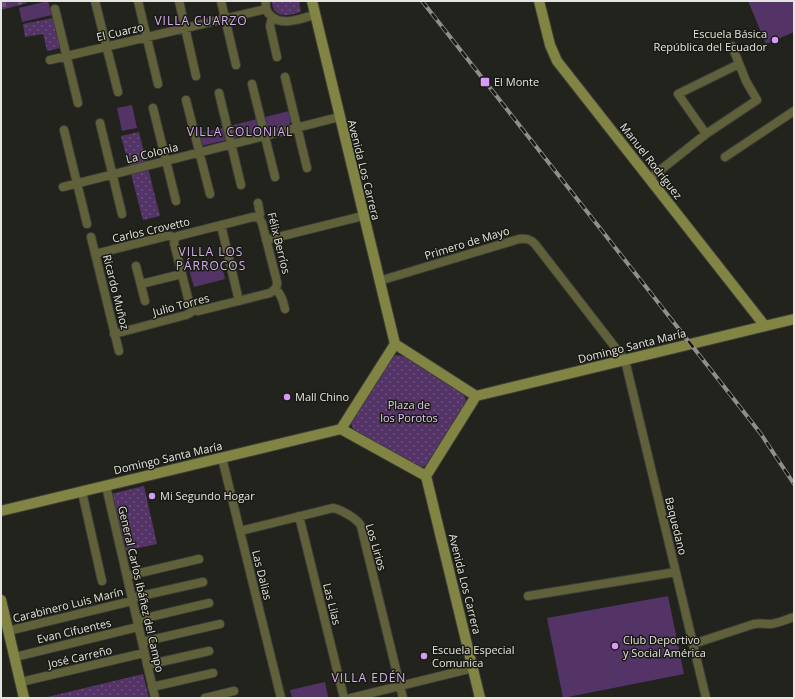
<svg xmlns="http://www.w3.org/2000/svg" width="795" height="699" viewBox="0 0 795 699" font-family="'Open Sans',sans-serif">
<style>
.green{fill:#543467}
.cemetery{fill:url(#cemetery-stones)}
.park{fill:url(#park-dots)}
.lines{fill:none;stroke-linecap:round;stroke-linejoin:round}
.street-casing{stroke:#3d3e37;stroke-width:10}
.secondary-casing{stroke:#3d3e37;stroke-width:12}
.street{stroke:#60613a;stroke-width:8}
.secondary{stroke:#828444;stroke-width:10}
.rail-casing{stroke:#8f908a;stroke-width:4}
.rail{stroke:#191a13;stroke-width:2.5;stroke-dasharray:8;stroke-linecap:butt}
.poi-dot{fill:#d69bfa;stroke:#191a13;stroke-width:1.5}
.labels{text-anchor:middle;stroke-width:3;stroke-linejoin:round;paint-order:stroke}
.street-label{font-size:11px;fill:#e5e5e0;stroke:#191a13}
.poi-label{font-size:11px;fill:#e5e5e0;stroke:#191a13;text-anchor:start}
.park-label{font-size:11px;fill:#e0c7f1;stroke:#191a13}
.neighbourhood-label{font-size:12px;letter-spacing:1px;fill:#d5aeef;stroke:#191a13}
</style>
<defs>
<pattern id="cemetery-stones" width="16" height="16" patternUnits="userSpaceOnUse"><rect width="16" height="16" fill="#543467"/><path d="M2 7V4a2 2 0 0 1 4 0v3zM10 15v-3a2 2 0 0 1 4 0v3z" fill="#6c517c"/></pattern>
<pattern id="park-dots" width="8" height="8" patternUnits="userSpaceOnUse"><rect width="8" height="8" fill="#543467"/><path d="M2 2h.1M6 6h.1" fill="none" stroke="#6c517c" stroke-width="1.8" stroke-linecap="round"/></pattern>
</defs>
<rect width="100%" height="100%" fill="#22231c"/>
<!-- green -->
<path class="green" d="M48 1 52 15 22 22 19 8Z
M748 1H794V32L766 44Z
M132 105 137 128 122 131 117 108Z
M289 111 291 121 289 125 201 146 198 134Z
M221 262 225 279 194 287 189 270Z
M668 596 684 674 563 698 547 618Z
M325 682 328 697 325 698H292L290 690Z"/>
<!-- cemetery -->
<path class="cemetery" d="M1 1H27V3L1 10Z"/>
<!-- park -->
<path class="park" d="M272 1H299L301 12C293 14 284 18 276 12 273 9 272 6 272 1Z
M53 18 60 48 47 51 43 34 25 37 23 24Z
M139 132 160 216 143 220 121 136Z
M396 355 404 356 463 394C466 398 467 402 465 406L428 463 425 466 420 468 354 431 353 429 351 424 352 420 391 358Z
M144 486 157 544 124 551 111 494Z
M143 674 149 698H43Z"/>
<g class="lines">
<defs>
<path id="street" d="M95 1 118 92
M138 1 158 84
M179 1 196 76
M221 1 236 65
M266 1C265 7 266 12 271 16 283 27 301 18 315 15
M55 9 78 103
M272 17 270 26 277 57
M50 60 266 9
M285 77 307 168
M252 84 275 177
M219 93 241 185
M186 100 210 194
M153 108 176 201
M100 123 122 214
M64 130 87 224
M706 134 678 94 739 64
M725 157 794 111
M649 179 706 134 757 100 746 81 732 46
M63 187 339 117
M258 203 260 214 259 218 262 223 277 282V285L275 289
M221 225 239 301
M91 237 119 351
M175 238 178 236 253 217 259 218
M175 238 174 243 190 306 193 310
M266 240 363 216
M95 254 167 236H171L175 238
M136 266 145 301
M379 281 519 239C526 238 530 239 535 244L625 360 706 698
M141 284 182 274
M275 289C282 294 283 302 285 309
M114 334 186 315 190 313 193 310 198 311 270 293 275 289
M222 458 281 698
M106 486 155 698
M82 492 102 581
M299 516 344 698
M240 531 333 508C340 509 358 519 361 526L403 698
M127 576 199 559
M528 596 676 572
M132 598 203 582
M137 620 209 603
M8 631 132 601
M142 642 220 624
M693 644 754 624C760 623 765 624 771 624 779 623 787 619 794 617
M15 657 138 627
M147 665 209 651
M21 682 144 653
M152 687 213 673
M205 698 234 691
M351 698 473 668"/>
<path id="secondary" d="M312 1 395 344
M539 1 550 45 557 61 765 326
M395 344 476 396
M476 396 794 319
M341 429 395 344
M341 429 426 476
M426 476 480 698
M426 476 476 396
M1 511 341 429
M1 600 24 698"/>
</defs>
<!-- street casing -->
<use href="#street" class="street-casing"/>
<!-- secondary casing -->
<use href="#secondary" class="secondary-casing"/>
<!-- street -->
<use href="#street" class="street"/>
<!-- secondary -->
<use href="#secondary" class="secondary"/>
<defs>
<path id="rail" d="M422 1 740 407 761 434 794 484"/>
</defs>
<!-- rail casing -->
<use href="#rail" class="rail-casing"/>
<!-- rail -->
<use href="#rail" class="rail"/>
</g>
<!-- markers -->
<g class="poi-dot">
<circle cx="775" cy="40" r="4"/>
<rect x="480" y="77" width="10" height="10" rx="2"/>
<circle cx="287" cy="397" r="4"/>
<circle cx="152" cy="496" r="4"/>
<circle cx="615" cy="646" r="4"/>
<circle cx="424" cy="656" r="4"/>
</g>
<g class="labels">
<!-- street labels -->
<g class="street-label">
<text transform="translate(120 32) rotate(-13)" y="4">El Cuarzo</text>
<text transform="translate(152 153) rotate(-14)" y="4">La Colonia</text>
<text transform="translate(651 161) rotate(52)" y="4">Manuel Rodríguez</text>
<text transform="translate(364 170) rotate(76)" y="4">Avenida Los Carrera</text>
<text transform="translate(151 230) rotate(-13)" y="4">Carlos Crovetto</text>
<text transform="translate(279 243) rotate(76)" y="4">Félix Berríos</text>
<text transform="translate(467 243) rotate(-17)" y="4">Primero de Mayo</text>
<text transform="translate(116 292) rotate(76)" y="4">Ricardo Muñoz</text>
<text transform="translate(181 305) rotate(-15)" y="4">Julio Torres</text>
<text transform="translate(632 346) rotate(-14)" y="4">Domingo Santa María</text>
<text transform="translate(168 458) rotate(-13)" y="4">Domingo Santa María</text>
<text transform="translate(676 526) rotate(76)" y="4">Baquedano</text>
<text transform="translate(376 547) rotate(74)" y="4">Los Lirios</text>
<text transform="translate(262 575) rotate(76)" y="4">Las Dalias</text>
<text transform="translate(465 584) rotate(76)" y="4">Avenida Los Carrera</text>
<text transform="translate(141 589) rotate(77)" y="4">General Carlos Ibáñez del Campo</text>
<text transform="translate(332 604) rotate(76)" y="4">Las Lilas</text>
<text transform="translate(68 605) rotate(-14)" y="4">Carabinero Luis Marín</text>
<text transform="translate(74 631) rotate(-13)" y="4">Evan Cifuentes</text>
<text transform="translate(80 657) rotate(-13)" y="4">José Carreño</text>
</g>
<!-- poi labels -->
<g class="poi-label">
<text x="767" y="38" text-anchor="end">Escuela Básica<tspan x="767" dy="13">República del Ecuador</tspan></text>
<text x="494" y="86">El Monte</text>
<text x="295" y="401">Mall Chino</text>
<text x="160" y="500">Mi Segundo Hogar</text>
<text x="623" y="644">Club Deportivo<tspan x="623" dy="13">y Social América</tspan></text>
<text x="432" y="654">Escuela Especial<tspan x="432" dy="13">Comunica</tspan></text>
</g>
<!-- park labels -->
<g class="park-label">
<text x="409" y="409">Plaza de<tspan x="409" dy="13">los Porotos</tspan></text>
</g>
<!-- neighbourhood labels -->
<g class="neighbourhood-label">
<text x="201" y="25">VILLA CUARZO</text>
<text x="240" y="136">VILLA COLONIAL</text>
<text x="211" y="256">VILLA LOS<tspan x="211" dy="14">PÁRROCOS</tspan></text>
<text x="369" y="682">VILLA EDÉN</text>
</g>
</g>
<!-- border -->
<rect width="795" height="699" fill="none" stroke="#e5e5e0" stroke-width="4"/>
</svg>
